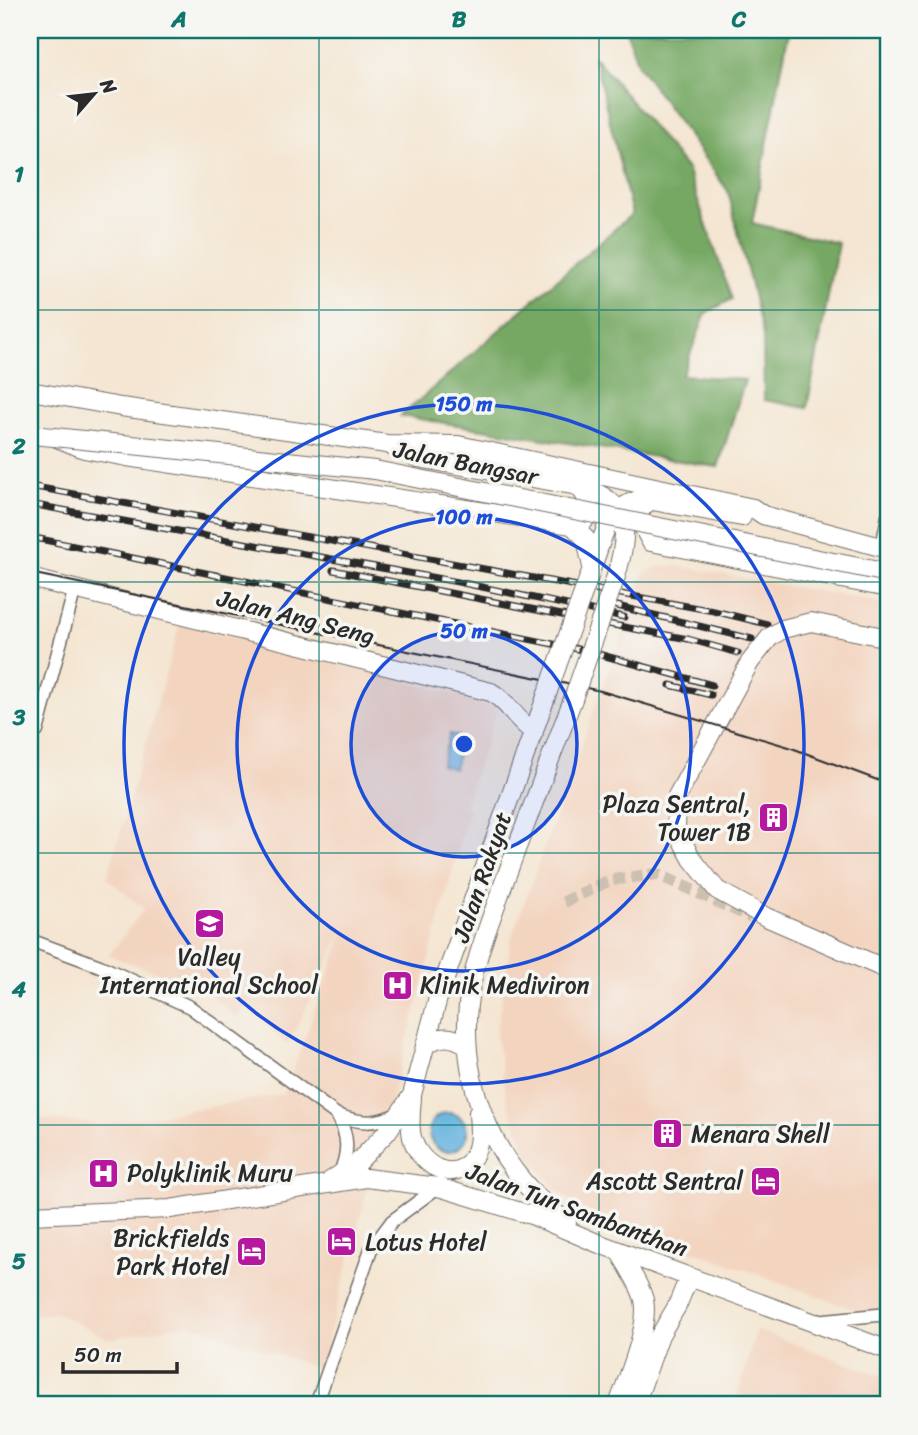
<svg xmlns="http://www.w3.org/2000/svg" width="918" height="1435" viewBox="0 0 918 1435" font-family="Sriracha,sans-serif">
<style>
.built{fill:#f3d4bf}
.forest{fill:#76a863;stroke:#506a47;stroke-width:2}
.water{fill:#66b3df;stroke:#486f85;stroke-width:2}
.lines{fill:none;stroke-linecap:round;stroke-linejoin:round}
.street-tunnel{stroke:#ccc1b1;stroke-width:12;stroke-dasharray:12 6;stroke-linecap:butt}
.street-casing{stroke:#716c65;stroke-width:15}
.secondary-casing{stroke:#716c65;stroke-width:20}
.street{stroke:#fff;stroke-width:12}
.secondary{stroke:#fff;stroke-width:18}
.tram{stroke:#2b2b2b;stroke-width:2}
.rail-casing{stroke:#2b2b2b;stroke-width:7}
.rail{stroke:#f6f6f2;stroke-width:4.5;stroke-dasharray:13;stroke-linecap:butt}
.secondary-bridge-casing{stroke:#716c65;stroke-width:20;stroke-linecap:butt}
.secondary-bridge{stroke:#fff;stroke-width:18}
.grid{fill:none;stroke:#0f766e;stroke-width:2;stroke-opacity:0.55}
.ring{fill:none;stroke:#1d4ed8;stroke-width:3.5}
.labels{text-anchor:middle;stroke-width:7;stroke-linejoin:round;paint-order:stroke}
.street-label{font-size:24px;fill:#2b2b2b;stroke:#f6f6f2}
.poi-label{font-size:24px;fill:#2b2b2b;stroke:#f6f6f2;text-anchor:start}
.centre{fill:#1d4ed8;stroke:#f6f6f2;stroke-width:3.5}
.ring-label{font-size:21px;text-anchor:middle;font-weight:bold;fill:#1d4ed8;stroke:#f6f6f2;stroke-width:7;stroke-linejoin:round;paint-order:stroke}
.neatline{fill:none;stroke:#0f766e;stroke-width:2.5}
.grid-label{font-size:23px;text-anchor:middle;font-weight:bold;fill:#0f766e}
</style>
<rect width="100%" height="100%" fill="#f6f6f2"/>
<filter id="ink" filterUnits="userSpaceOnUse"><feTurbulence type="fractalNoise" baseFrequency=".0143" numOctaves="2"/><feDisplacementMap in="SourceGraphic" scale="14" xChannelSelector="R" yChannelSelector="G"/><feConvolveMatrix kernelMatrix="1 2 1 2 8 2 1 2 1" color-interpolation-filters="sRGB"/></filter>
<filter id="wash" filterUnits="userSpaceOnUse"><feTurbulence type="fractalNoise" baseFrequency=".00686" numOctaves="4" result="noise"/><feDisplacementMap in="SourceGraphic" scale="28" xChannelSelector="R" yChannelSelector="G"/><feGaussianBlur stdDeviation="1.57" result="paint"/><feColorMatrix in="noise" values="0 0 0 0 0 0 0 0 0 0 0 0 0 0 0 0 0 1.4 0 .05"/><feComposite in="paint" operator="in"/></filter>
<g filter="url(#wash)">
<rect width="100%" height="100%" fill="#f4e6d2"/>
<!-- built -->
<path class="built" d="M659 566H678L888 604V1322L583 1210 553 1187 527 1152 507 1101 496 1033 512 936 644 573Z
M180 624 499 705 464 806 469 808 320 1369 187 1324 109 1339 57 1313 30 1315V1119L106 1124 284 1094 347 923 288 1045 245 1006 238 1019 207 991 109 955 144 909 107 878Z
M756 1330 888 1378V1405H735Z"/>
<!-- forest -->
<path class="forest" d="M626 30H789L752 223 838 243 807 408 764 400 763 335 728 191 638 65Z
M594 56 687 169 732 299 706 313 682 375 745 380 718 467 401 416 632 214Z"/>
<!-- water -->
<path class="water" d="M450 734 462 738 454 769 441 765Z
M429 1132a19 19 0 1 1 38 0a19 19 0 1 1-38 0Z"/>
</g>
<g filter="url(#ink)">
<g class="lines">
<!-- street-tunnel -->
<path class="street-tunnel" d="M564 902 610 880 657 874 751 917"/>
<defs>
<path id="street" d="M882 547 888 516
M37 731 75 588
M30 940 100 966 190 1007 337 1115C359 1123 375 1125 397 1114
M337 1115C349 1136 349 1153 339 1175
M815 1321 888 1314
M316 1405 371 1249 392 1221 438 1187"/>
<path id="secondary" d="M30 391 121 407 387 444 458 445 753 508 763 515 888 549
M30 435 54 437 84 449 127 457 572 525 584 521C594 509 587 496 578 486
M393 447 418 458 578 486C631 501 630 529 616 576
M650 501 641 508 639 520 651 542 888 588
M572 525 586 539 592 567
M593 564C605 534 605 509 641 499L742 517
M30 578 491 692C509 702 516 721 534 732
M888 638 811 622 783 629 770 637 750 662 677 796 676 830 692 859 717 890 766 917 888 970
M425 1045C441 1035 451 1035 467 1045
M412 1098C411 1111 409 1125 412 1137 418 1164 454 1187 473 1157 481 1145 479 1127 478 1113
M330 1181 358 1162 387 1132 412 1095 438 998 547 694
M30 1215 170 1209 366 1178 438 1187 534 1216 597 1243 888 1350
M567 1222C498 1172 460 1091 468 1005 472 966 489 925 502 888 525 825 549 762 573 699
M618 1405C627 1379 650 1326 644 1300 640 1284 627 1266 619 1251
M635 1405 660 1335 677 1306 689 1277"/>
</defs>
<!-- street casing -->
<use href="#street" class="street-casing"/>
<!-- secondary casing -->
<use href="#secondary" class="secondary-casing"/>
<!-- street -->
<use href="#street" class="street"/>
<!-- secondary -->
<use href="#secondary" class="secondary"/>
<!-- tram -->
<path class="tram" d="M30 573 601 691 789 747 888 784"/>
<defs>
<path id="rail" d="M30 486 714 611 767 624
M30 504 458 582 624 617
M30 537 587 651 712 685
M333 570 577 618
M609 604 752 639
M608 624 688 639 738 653
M670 685 711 695"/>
</defs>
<!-- rail casing -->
<use href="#rail" class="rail-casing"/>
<!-- rail -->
<use href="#rail" class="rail"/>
<defs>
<path id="secondary-bridge" d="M54 437 375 470 888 573
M547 694 591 571
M573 699 616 576"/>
</defs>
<!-- secondary-bridge casing -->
<use href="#secondary-bridge" class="secondary-bridge-casing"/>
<!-- secondary-bridge -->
<use href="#secondary-bridge" class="secondary-bridge"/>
</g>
</g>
<!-- grid -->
<path class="grid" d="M319 30V1405M599 30V1405M30 310H888M30 582H888M30 853H888M30 1125H888"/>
<!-- distance rings -->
<circle cx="464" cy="744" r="113" fill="#1d4ed8" fill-opacity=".12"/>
<g class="ring">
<circle cx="464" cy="744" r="113"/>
<circle cx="464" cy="744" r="227"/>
<circle cx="464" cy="744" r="340"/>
</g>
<!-- icons -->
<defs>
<symbol id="building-square" viewBox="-11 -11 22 22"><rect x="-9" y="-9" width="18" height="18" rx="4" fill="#b5179e" stroke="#f6f6f2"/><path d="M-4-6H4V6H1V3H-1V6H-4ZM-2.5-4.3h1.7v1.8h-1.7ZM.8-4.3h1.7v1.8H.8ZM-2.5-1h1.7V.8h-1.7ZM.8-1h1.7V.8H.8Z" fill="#fff"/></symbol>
<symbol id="school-square" viewBox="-11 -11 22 22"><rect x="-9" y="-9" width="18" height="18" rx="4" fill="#b5179e" stroke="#f6f6f2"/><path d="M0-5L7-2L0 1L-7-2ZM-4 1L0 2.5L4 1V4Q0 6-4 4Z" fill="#fff"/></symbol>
<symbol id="hospital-square" viewBox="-11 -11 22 22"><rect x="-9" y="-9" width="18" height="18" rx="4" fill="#b5179e" stroke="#f6f6f2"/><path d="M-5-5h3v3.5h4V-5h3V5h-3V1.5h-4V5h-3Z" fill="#fff"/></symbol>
<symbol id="hotel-square" viewBox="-11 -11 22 22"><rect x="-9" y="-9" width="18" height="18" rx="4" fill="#b5179e" stroke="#f6f6f2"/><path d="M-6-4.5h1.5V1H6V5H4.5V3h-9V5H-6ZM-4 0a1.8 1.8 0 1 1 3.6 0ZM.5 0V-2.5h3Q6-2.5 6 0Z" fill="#fff"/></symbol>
</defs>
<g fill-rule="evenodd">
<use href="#building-square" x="756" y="800" width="35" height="35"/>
<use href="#school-square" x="192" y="906" width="35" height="35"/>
<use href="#hospital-square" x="380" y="968" width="35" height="35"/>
<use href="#building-square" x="650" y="1116" width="35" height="35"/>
<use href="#hospital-square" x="86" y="1156" width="35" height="35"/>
<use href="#hotel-square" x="748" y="1164" width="35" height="35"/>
<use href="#hotel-square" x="324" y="1224" width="35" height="35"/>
<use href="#hotel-square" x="234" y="1234" width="35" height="35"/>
</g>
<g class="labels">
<!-- street labels -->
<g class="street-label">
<text transform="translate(466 463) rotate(11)" y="8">Jalan Bangsar</text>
<text transform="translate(296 617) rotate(14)" y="8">Jalan Ang Seng</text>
<text transform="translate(482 877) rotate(-71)" y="8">Jalan Rakyat</text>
<text transform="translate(577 1210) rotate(20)" y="8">Jalan Tun Sambanthan</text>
</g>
<!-- poi labels -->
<g class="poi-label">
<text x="751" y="812" text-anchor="end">Plaza Sentral,<tspan x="751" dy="28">Tower 1B</tspan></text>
<text x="209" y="965" text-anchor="middle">Valley<tspan x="209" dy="28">International School</tspan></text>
<text x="420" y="993">Klinik Mediviron</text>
<text x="691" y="1142">Menara Shell</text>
<text x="127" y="1181">Polyklinik Muru</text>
<text x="743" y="1189" text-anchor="end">Ascott Sentral</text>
<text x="229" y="1246" text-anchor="end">Brickfields<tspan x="229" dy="28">Park Hotel</tspan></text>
<text x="365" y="1250">Lotus Hotel</text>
</g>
</g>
<circle cx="464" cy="744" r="10" class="centre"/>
<g class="ring-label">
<text x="464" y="411">150 m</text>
<text x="464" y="524">100 m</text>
<text x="464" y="638">50 m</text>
</g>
<!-- margin -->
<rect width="918" height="1435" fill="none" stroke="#f6f6f2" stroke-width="77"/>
<!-- north arrow -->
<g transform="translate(94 94) rotate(62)" stroke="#f6f6f2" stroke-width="5" paint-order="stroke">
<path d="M0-5L12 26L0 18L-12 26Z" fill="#2b2b2b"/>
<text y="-10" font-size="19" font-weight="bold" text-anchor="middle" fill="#2b2b2b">N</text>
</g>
<!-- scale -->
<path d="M63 1362v10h114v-10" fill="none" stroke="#2b2b2b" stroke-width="3.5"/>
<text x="74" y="1362" font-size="21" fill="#2b2b2b" stroke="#f6f6f2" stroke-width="5" paint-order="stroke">50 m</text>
<rect x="38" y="38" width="842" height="1358" class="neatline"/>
<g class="grid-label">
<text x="179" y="27">A</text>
<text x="459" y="27">B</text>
<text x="739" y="27">C</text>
<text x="19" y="182">1</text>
<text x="19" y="454">2</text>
<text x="19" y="725">3</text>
<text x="19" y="997">4</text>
<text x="19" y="1269">5</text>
</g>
</svg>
